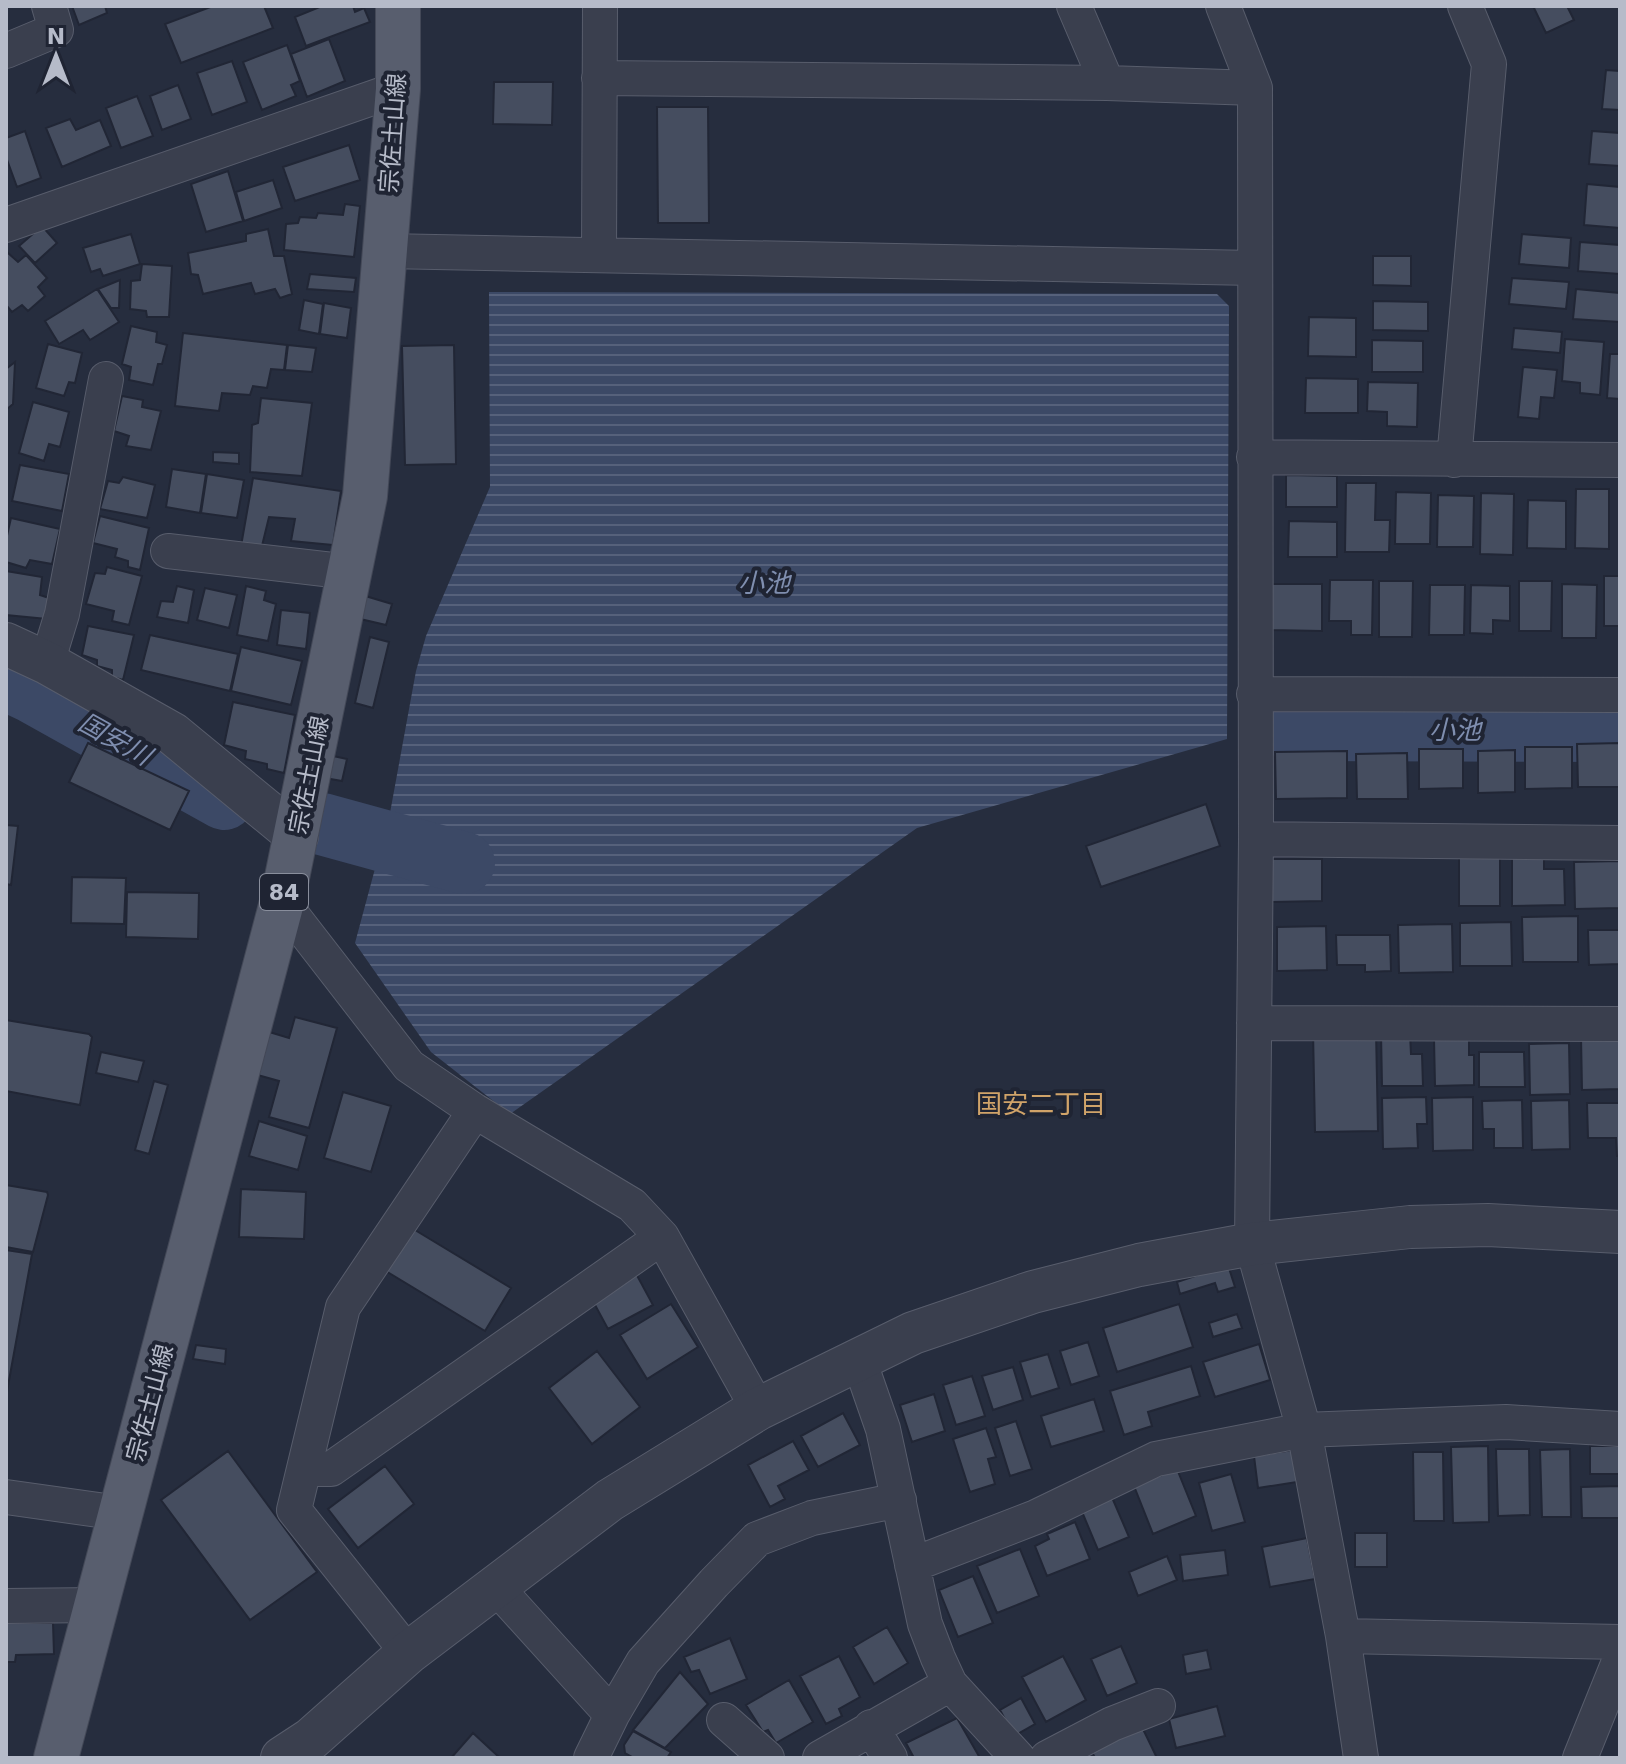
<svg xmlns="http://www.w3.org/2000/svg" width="1626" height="1764" viewBox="0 0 1626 1764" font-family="'DejaVu Sans','Noto Sans JP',sans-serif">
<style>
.water{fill:url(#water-rules)}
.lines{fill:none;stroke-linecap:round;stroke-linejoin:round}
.river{stroke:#3c4966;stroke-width:62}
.building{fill:#454d5f;stroke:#212635;stroke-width:2}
.minor-casing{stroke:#585d6c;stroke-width:36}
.tertiary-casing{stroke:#585d6c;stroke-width:44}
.primary-casing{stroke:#434857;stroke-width:46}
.minor{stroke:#3a3f4e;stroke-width:34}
.tertiary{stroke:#3a3f4e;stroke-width:42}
.primary{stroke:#585e6e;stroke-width:44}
.labels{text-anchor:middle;stroke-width:8;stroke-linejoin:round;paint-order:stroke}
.shield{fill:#1f2433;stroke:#898e9c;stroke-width:2}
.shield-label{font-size:22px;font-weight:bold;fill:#b6bbc9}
.street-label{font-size:24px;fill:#b6bbc9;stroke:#1f2433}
.water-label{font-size:26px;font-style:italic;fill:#7f8eaf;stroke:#1f2433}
.neighbourhood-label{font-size:26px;fill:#d0a369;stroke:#1f2433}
</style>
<defs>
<pattern id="water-rules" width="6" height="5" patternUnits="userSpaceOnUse" patternTransform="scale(2)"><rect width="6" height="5" fill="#3c4966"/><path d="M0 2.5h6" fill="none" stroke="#56617b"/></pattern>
</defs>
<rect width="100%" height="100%" fill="#262d3e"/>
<!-- water -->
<path class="water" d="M489 292 1217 294 1229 306 1227 739 917 828 510 1114 431 1052 355 943 390 813 416 671 426 636 490 487Z"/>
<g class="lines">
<!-- river -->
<path class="river" d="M6 680 30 691 224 799
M1291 730 1620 731
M322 824 464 863"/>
</g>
<!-- building -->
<path class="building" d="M72 6H105L107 13 79 25Z
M213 6H264L273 28 181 63 165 24Z
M322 6H353L355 12 364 8 370 22 306 46 295 17Z
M1533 6H1567L1574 20 1546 33Z
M329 39 345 81 307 97 291 54Z
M287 45 300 81 291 85 296 96 262 110 243 62Z
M232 61 247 102 212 115 197 73Z
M1606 70 1620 71V110L1602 109Z
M494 82H553L552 125 493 124Z
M178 85 191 119 162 130 150 96Z
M137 96 153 136 121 148 106 108Z
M657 107H708L709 223H658Z
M70 119 76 130 100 120 111 146 62 167 46 128Z
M25 131 41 178 17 187 6 157V138Z
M1592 131 1620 133V166L1589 164Z
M349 145 360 180 295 201 283 167Z
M228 171 243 221 206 232 191 184Z
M273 180 282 208 244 221 236 192Z
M1587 184 1620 187V228L1584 225Z
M345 204 360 206 354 257 284 250 286 224 298 223 300 217 316 218 318 213 343 215Z
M42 226 57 243 35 263 19 246Z
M268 229 274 256H284L292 294 280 298 275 289 255 294 251 283 203 294 198 275 191 274 188 253 246 241V234Z
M131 234 140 264 103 276 100 269 91 272 83 248Z
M1522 234 1571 238 1569 268 1519 264Z
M1580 242 1620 245V274L1578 271Z
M8 253 18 262 26 255 47 278 38 287 45 296 28 311 22 305 12 312 6 305V255Z
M1373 256H1411V286L1373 285Z
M142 264 172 266 169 317H147L146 311 130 309 131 281 140 280Z
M310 274 356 278 354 292 307 289Z
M1512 278 1569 282 1566 309 1509 304Z
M120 280 119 308H111L98 289Z
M97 289 119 322 90 340 83 330 59 344 45 321Z
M1576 289 1620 293V322L1573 319Z
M304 300 323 304 319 334 299 330Z
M1373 301 1428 302V331L1373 330Z
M324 303 351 308 347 338 320 334Z
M1309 317 1356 318V357L1308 356Z
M131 326 157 332 156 342 167 345 162 364H158L153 385 129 380 131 367 122 364Z
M1514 328 1562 332 1560 353 1512 349Z
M183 333 287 345 284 370 271 369 267 388 253 386 250 395 222 393 219 411 175 406Z
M1565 339 1604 342 1600 395 1580 393V383L1562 381Z
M1372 340 1423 341V372H1372Z
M48 344 82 353 75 383 69 382 64 396 36 388Z
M288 345 316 348 312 372 285 370Z
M454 345 456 464 405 465 402 346Z
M1610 354H1620V399L1607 398Z
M15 362 13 404 6 410V369Z
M1523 367 1557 370 1554 398 1541 397 1539 419 1518 417Z
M1306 378 1358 379V413H1305Z
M1368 382 1418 383 1417 427 1387 426V412L1367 411Z
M122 396 143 400 142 407 161 411 151 450 126 446 129 436 114 431Z
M261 398 312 403 302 476 250 472 252 425 258 423Z
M33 402 69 412 60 447 49 444 44 461 19 453Z
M213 452 239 453V464L213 462Z
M20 465 69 474 62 511 12 501Z
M172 469 206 474 200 513 166 507Z
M207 474 244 480 237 518 201 513Z
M1286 475 1337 476V507H1286Z
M123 477 155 485 147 518 100 509 108 481 119 483Z
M253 478 341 491 333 545 291 541 295 519 269 517 261 550 241 546Z
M1346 483H1376L1375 520H1390L1389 552H1345Z
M1576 489H1609V549L1575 548Z
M1396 492 1431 493 1430 544H1395Z
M1481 493 1514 494 1513 555 1480 554Z
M1438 495 1474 496 1473 547H1437Z
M1528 500 1566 501V549L1527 548Z
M100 516 149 528 140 570 128 567V561L115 557 117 549 93 543Z
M11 518 60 529 52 564 30 560 26 568 6 562V540Z
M1289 521 1337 522V557H1288Z
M107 567 142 576 129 625 112 621 114 611 86 604 95 573 105 574Z
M6 571 42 577 40 595 52 599 47 619 6 615Z
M1604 576H1620V626H1604Z
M1330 580H1373L1372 635H1351V621H1329Z
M1379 581H1413L1412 637H1379Z
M1519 581H1552L1551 631H1519Z
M1270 584H1322V631L1269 630Z
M1562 584 1597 585 1596 638H1562Z
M1430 585H1465L1464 635H1429Z
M1471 585 1510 586V621L1493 620V634L1470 633Z
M177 586 194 590 188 623 157 617 161 601 173 602Z
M246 586 266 591 264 600 276 604 268 641 237 635Z
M205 588 237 595 229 628 197 620Z
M362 595 392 604 386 625 356 618Z
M281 610 310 613 306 649 277 645Z
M88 626 134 635 123 680 112 677V670L97 666V660L82 655Z
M150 635 238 654 230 691 141 670Z
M370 637 389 642 373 708 355 703Z
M241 647 302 661 291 705 231 691Z
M233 702 295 715 284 773 267 769V764L245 759 246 751 224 745Z
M88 743 189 791 170 830 69 782Z
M1620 743V787H1578L1577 744Z
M1525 747H1572V788L1525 789Z
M1419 749H1463V788L1419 789Z
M1515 750V792L1478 793V751Z
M1347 751V798L1276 799 1275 752Z
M1407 753 1408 799H1357L1356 754Z
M324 754 347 759 342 781 319 777Z
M1206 804 1220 846 1101 887 1086 846Z
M6 825 18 826 11 885 6 884Z
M1459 855H1500V906H1459Z
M1544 857V869H1564L1565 905 1512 906V858Z
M1272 859H1322V901L1272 902Z
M1620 861V908L1575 909 1574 862Z
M72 877 126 878 124 924 71 923Z
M127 892 199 893 198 939 126 937Z
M1578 916V962H1523L1522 917Z
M1511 922 1512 966H1460V923Z
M1452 924 1453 972 1399 973 1398 925Z
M1326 926 1327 970 1277 971V927Z
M1588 930H1620V964L1589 965Z
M1336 935H1390L1391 971 1365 972V965H1337Z
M295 1017 337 1028 309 1128 269 1117 279 1081 254 1074 266 1031 289 1038Z
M6 1020 89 1034 92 1037 80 1105 6 1091Z
M1376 1030 1378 1131 1315 1132 1313 1031Z
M1381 1033H1410L1411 1054H1422L1423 1086H1382Z
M1620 1036V1089L1582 1090 1581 1037Z
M1469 1038V1055H1474V1085L1435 1086 1434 1039Z
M1569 1043 1570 1094 1530 1095 1529 1044Z
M101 1052 144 1061 138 1082 96 1073Z
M1479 1052H1524L1525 1087H1479Z
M154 1081 168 1085 149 1154 135 1150Z
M343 1092 391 1106 371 1172 324 1158Z
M1426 1097 1427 1124H1417L1418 1148 1383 1149 1382 1098Z
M1473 1097V1150L1433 1151 1432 1098Z
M1522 1100 1523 1148H1494V1129H1483L1482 1101Z
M1569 1100 1570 1149 1532 1150 1531 1101Z
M1587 1103H1620V1156H1617L1616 1138H1588Z
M259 1121 307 1136 298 1170 249 1156Z
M6 1185 47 1192 48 1195 33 1252 6 1247Z
M241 1189 306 1192 304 1239 239 1237Z
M410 1227 511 1288 485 1331 384 1270Z
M6 1250 32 1254 6 1397Z
M1228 1265 1235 1287 1218 1292 1215 1283 1180 1294 1177 1282Z
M633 1268 653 1305 608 1329 588 1292Z
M671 1304 698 1347 647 1379 620 1335Z
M1179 1304 1193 1347 1117 1372 1103 1328Z
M1237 1314 1242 1328 1213 1337 1209 1323Z
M1088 1342 1099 1376 1071 1385 1060 1351Z
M1259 1344 1270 1380 1215 1397 1203 1362Z
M196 1345 226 1349 225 1364 193 1359Z
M597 1351 640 1407 592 1444 549 1388Z
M1048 1354 1059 1388 1031 1397 1020 1362Z
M1191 1366 1200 1396 1148 1412 1152 1426 1124 1435 1110 1391Z
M1013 1367 1023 1400 993 1410 982 1376Z
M972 1376 985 1416 956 1425 943 1385Z
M934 1394 945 1431 912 1442 900 1405Z
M1094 1399 1104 1431 1051 1447 1041 1416Z
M843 1413 860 1445 818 1467 801 1436Z
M1016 1421 1032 1469 1010 1476 995 1428Z
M986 1428 996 1457 988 1459 995 1484 970 1492 953 1439Z
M793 1441 809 1470 778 1486 785 1499 770 1507 748 1465Z
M1488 1446 1489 1522 1453 1523 1451 1447Z
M1590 1446H1620V1474H1590Z
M1496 1449H1529L1530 1515 1498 1516Z
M1570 1449 1571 1517H1542L1540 1450Z
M1293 1450 1297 1482 1258 1488 1254 1456Z
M228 1451 317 1572 250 1620 161 1500Z
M1413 1452H1443L1444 1521H1414Z
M385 1466 414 1504 358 1548 328 1509Z
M1177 1469 1196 1516 1153 1534 1134 1486Z
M1231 1474 1245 1522 1212 1531 1199 1483Z
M1620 1486V1518H1582L1581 1487Z
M1111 1495 1129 1537 1098 1550 1080 1507Z
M1075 1522 1090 1559 1047 1576 1035 1546 1049 1539 1047 1534Z
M1355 1533H1387V1567H1355Z
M1307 1538 1315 1579 1270 1587 1262 1547Z
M1020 1549 1039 1596 997 1613 977 1566Z
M1225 1550 1228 1575 1183 1581 1180 1555Z
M1167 1556 1177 1580 1138 1596 1129 1572Z
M973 1576 993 1623 958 1637 939 1590Z
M6 1623H53L54 1654 16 1655 15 1662H6Z
M887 1627 908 1663 874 1684 853 1647Z
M730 1638 747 1679 710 1694 699 1670 691 1672 684 1657Z
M1121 1646 1137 1683 1107 1696 1091 1659Z
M1207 1650 1211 1669 1186 1674 1183 1655Z
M839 1656 860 1697 839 1709 842 1716 826 1724 800 1676Z
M1063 1656 1086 1700 1046 1722 1022 1677Z
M680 1672 708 1704 665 1748 633 1730Z
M789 1680 813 1722 776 1743 768 1730 763 1732 746 1705Z
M1021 1698 1035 1724 1014 1736 1000 1710Z
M1217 1706 1225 1736 1176 1748 1169 1719Z
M957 1718 980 1758H914L906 1743Z
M1142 1727 1157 1758H1095L1092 1752Z
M633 1731 671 1752 667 1758H634L625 1753 624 1745Z
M473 1733 500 1758H451Z"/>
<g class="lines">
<defs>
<path id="minor" d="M1074 6 1107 83
M1223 6 1255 88 1256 839 1252 1244 1304 1430 1343 1636 1361 1758
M6 51 56 30 49 6
M599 78 1107 83 1255 88
M6 225 398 89
M385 251 1254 268
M599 255 600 6
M1254 457 1620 460
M1454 460 1489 64 1465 6
M168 551 350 572
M47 663 62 614 106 379
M1254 694 1620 695
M1256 839 1620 843
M282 902 409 1066 475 1111 632 1205 662 1237 758 1409
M1254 1023 1620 1024
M859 1360 883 1429 925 1624 938 1658 950 1684 1018 1758
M305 1469H331L662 1237
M6 1497 120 1513
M912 1565 1036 1517 1156 1459 1304 1430 1506 1422 1620 1429
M496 1587 612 1715
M6 1606 96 1605
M1343 1636 1620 1642
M408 1653 294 1510 343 1307 475 1111
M724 1720 767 1758
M871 1727 890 1758
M591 1758 612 1715 643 1662 714 1583 757 1539 812 1518 899 1500
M820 1758 950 1684
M1047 1758 1112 1724 1158 1706
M1580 1758 1620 1659"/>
<path id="tertiary" d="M6 644 47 663 173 734 297 836
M282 1758 311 1739 408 1653 610 1500 758 1409 913 1333 1033 1292 1139 1265 1252 1244 1410 1227 1488 1225 1620 1232"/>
<path id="primary" d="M56 1758 282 902 365 496 398 89V6"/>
</defs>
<!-- minor casing -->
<use href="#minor" class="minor-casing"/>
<!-- tertiary casing -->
<use href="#tertiary" class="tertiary-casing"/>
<!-- primary casing -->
<use href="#primary" class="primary-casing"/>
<!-- minor -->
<use href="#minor" class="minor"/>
<!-- tertiary -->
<use href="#tertiary" class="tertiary"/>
<!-- primary -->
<use href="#primary" class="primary"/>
</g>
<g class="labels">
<!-- shield labels -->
<rect class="shield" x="260" y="874" width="48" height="36" rx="6"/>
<g class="shield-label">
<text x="284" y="900">84</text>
</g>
<!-- street labels -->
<g class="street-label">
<text transform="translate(393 133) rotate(-86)" y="8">宗佐土山線</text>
<text transform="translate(309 775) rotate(-79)" y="8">宗佐土山線</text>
<text transform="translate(150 1403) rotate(-75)" y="8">宗佐土山線</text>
</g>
<!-- water labels -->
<g class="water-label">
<text x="764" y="592">小池</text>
<text x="1455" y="739">小池</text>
<text transform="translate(115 739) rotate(29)" y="9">国安川</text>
</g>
<!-- neighbourhood labels -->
<g class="neighbourhood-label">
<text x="1041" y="1113">国安二丁目</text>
</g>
</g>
<!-- border -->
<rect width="1626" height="1764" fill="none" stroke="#b6bbc9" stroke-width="16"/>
<!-- north arrow -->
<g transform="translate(56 56)" stroke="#1f2433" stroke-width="6" paint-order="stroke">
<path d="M0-6L14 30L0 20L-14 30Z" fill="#b6bbc9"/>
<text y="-12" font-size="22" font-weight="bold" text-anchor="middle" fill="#b6bbc9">N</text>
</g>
</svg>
